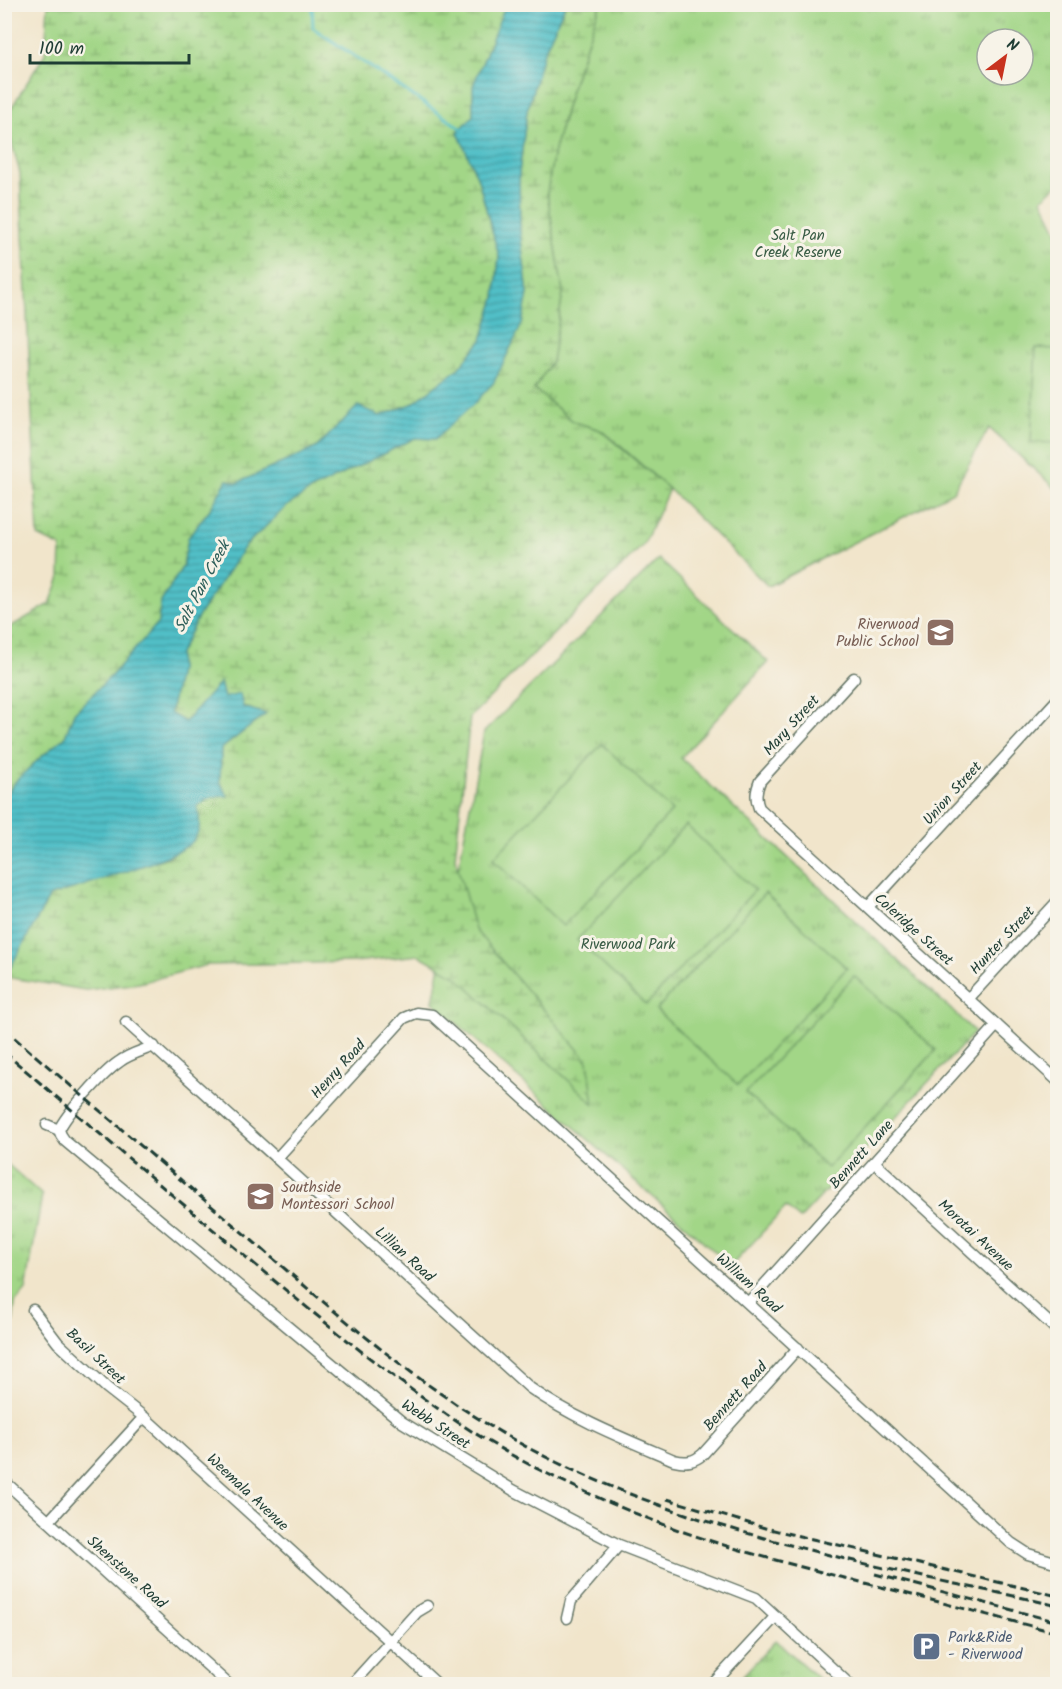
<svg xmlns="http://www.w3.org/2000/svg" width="1062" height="1689" viewBox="0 0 1062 1689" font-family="Kalam,sans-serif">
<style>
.grass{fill:url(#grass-tufts);stroke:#608a5e;stroke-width:1.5;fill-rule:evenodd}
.wetland{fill:url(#wetland-marsh);stroke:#608a5e;stroke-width:1.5}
.pitch{fill:#a2d687;stroke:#608a5e;stroke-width:1.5}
.water{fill:url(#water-rules);stroke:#387e7e;stroke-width:1.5}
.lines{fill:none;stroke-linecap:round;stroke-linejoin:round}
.stream{stroke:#51bfc7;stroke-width:3}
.minor-casing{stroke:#687869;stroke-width:13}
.minor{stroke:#fff;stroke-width:10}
.rail{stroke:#1f3d34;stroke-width:3;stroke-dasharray:9 4.5;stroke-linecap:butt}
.labels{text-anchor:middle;stroke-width:6;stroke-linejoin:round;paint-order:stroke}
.park-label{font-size:15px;fill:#395c45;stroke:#f7f3e8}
.education-label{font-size:15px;fill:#785e54;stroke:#f7f3e8;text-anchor:end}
.street-label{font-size:15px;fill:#1f3d34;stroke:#f7f3e8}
.service-label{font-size:15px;fill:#4e5e75;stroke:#f7f3e8;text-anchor:start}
.water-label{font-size:16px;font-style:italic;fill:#2c5e59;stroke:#f7f3e8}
</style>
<defs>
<pattern id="grass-tufts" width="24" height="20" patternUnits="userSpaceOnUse" patternTransform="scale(1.5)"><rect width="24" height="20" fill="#a2d687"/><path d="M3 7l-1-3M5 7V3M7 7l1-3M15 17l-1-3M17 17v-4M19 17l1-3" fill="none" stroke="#83af6f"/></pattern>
<pattern id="wetland-marsh" width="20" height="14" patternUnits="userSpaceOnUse" patternTransform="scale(1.5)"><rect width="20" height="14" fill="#a2d687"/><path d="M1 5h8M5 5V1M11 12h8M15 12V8" fill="none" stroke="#83af6f"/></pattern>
<pattern id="water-rules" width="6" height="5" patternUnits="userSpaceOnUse" patternTransform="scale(1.5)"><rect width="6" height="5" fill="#51bfc7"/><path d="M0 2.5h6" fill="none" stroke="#439ca2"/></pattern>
</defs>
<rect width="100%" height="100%" fill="#f7f3e8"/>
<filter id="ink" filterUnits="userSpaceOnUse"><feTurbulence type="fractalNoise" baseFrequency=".0167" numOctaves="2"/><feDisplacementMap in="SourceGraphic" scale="12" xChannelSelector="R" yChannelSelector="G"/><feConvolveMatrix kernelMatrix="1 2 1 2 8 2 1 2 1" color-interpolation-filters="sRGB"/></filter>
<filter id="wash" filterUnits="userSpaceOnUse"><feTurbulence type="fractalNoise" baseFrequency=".008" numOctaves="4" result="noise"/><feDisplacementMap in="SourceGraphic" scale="24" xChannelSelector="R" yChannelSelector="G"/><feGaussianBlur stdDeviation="1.35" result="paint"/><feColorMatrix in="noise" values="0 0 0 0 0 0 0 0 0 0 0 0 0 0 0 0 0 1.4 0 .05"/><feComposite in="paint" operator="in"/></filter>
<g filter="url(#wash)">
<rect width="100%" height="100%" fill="#f1e5cb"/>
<!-- grass -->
<path class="grass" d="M600 5H1057V185L1042 199 1058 232 1057 490 989 428 953 492 768 586 669 489 609 436 600 430 574 422 534 389 552 361 563 292 547 193 554 150 573 83ZM987 39H1023V75H987Z
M659 559 768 662 681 758 975 1032 800 1219 786 1207 731 1266 433 1002 484 732Z
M5 1162 42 1195 26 1290 15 1303 13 1322 5 1327Z
M776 1640 823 1683 821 1684H735Z"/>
<!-- wetland -->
<path class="wetland" d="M48 5H506L473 86V116L458 132 478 179 499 256 495 298 482 340 458 369 412 404 380 416 358 407 316 448 237 483 227 480 211 508 188 538 183 566 161 602 158 623 113 674 74 713 65 737 42 756 16 781 5 796V630L50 604 60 577 61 547 38 536 20 173 5 118 45 54Z
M565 5H600L573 83 554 150 547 193 563 292 552 361 534 389 574 422 600 430 669 489 644 544 470 717 455 858 475 930 588 1061 594 1104 456 976 419 955 354 962 207 965 139 983 86 990 5 977 50 896 171 856 197 806 211 797 220 782 221 749 265 715 224 698 220 683 185 723 170 713 179 671V654L199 615 245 546 286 507 311 490 415 438 435 439 528 295 520 232 519 173 527 111 543 54Z"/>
<!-- pitch -->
<path class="pitch" d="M1036 348 1057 349V443L1031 442Z
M602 744 672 811 563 926 493 859Z
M686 825 755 890 646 1005 577 940Z
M765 893 847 968 738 1085 656 1010Z
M854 976 936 1050 827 1168 746 1093Z"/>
<!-- water -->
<path class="water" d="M506 4 565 5 543 54 527 111 519 173 520 232 528 294 522 324 494 382 475 403 435 439 415 438 311 490 286 507 245 546 199 615 179 654V671L170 713 185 722 220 682 224 698 240 694 243 707 266 714 221 749 220 782 228 796 211 797 197 806C200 820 202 829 193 841 181 857 75 888 50 896L5 977V796L16 781 42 756 65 737 74 713 113 674 158 623 161 602 183 566 188 538 211 508 227 480 237 483 316 448 358 406 380 416 412 404 458 369 482 340 495 298 499 256 478 179 458 132 473 116V86Z"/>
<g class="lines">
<!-- stream -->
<path class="stream" d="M312 4 313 28 465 131"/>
</g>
</g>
<g filter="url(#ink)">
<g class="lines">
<defs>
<path id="minor" d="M854 678 760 781C756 791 755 798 759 808L1058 1081
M868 907 1058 699
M968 999 1058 901
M126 1022 530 1388C574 1419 625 1439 674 1460 686 1463 694 1462 703 1454L798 1348
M47 1125 59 1130 61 1135 65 1141 402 1422 513 1490 619 1545 756 1598 849 1684
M59 1130C66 1114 104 1072 119 1062 129 1054 142 1051 154 1046
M277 1158 404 1018 416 1013 432 1015 1011 1543 1028 1554 1058 1563
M874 1162 1058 1331
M748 1303 997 1025
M33 1310 58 1343 107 1388 144 1417
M4 1481 228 1684
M49 1521 144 1417 437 1684
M567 1618 571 1601 619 1545
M352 1684 417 1612 427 1606
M713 1684 776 1616"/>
</defs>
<!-- minor casing -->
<use href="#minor" class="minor-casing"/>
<!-- minor -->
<use href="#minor" class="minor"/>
<!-- rail -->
<path class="rail" d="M4 1029C90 1102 176 1176 262 1249 353 1328 446 1409 556 1462 676 1520 807 1551 937 1580 977 1589 1018 1596 1058 1606
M4 1052C95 1130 186 1207 277 1283 363 1353 447 1425 548 1474 592 1496 637 1515 684 1532 753 1556 825 1573 897 1591 950 1605 1004 1619 1058 1633
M667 1499 765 1528 1058 1596
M875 1574 1058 1622"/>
</g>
</g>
<!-- icons -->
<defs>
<symbol id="school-square" viewBox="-11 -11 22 22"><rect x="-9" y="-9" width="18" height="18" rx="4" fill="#8d6e63" stroke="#f7f3e8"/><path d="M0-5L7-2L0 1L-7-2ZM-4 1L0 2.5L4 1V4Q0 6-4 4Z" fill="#fff"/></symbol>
<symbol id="parking-square" viewBox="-11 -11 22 22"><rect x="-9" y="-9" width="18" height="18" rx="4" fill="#5c6f8a" stroke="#f7f3e8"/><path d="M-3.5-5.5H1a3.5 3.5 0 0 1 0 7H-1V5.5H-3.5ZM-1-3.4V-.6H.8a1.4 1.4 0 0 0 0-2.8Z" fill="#fff"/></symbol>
</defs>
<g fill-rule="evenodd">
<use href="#school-square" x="924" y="616" width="33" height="33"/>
<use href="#school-square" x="244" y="1180" width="33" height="33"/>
<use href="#parking-square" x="910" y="1630" width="33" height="33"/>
</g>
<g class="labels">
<!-- park labels -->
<g class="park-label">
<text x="798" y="240">Salt Pan<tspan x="798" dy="17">Creek Reserve</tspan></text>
<text x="628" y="949">Riverwood Park</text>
</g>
<!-- education labels -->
<g class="education-label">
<text x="919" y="629">Riverwood<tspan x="919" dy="17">Public School</tspan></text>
<text x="281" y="1192" text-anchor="start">Southside<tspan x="281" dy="17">Montessori School</tspan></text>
</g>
<!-- street labels -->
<g class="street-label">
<text transform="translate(791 725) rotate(-48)" y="5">Mary Street</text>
<text transform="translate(952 793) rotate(-48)" y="5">Union Street</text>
<text transform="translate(914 929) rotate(42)" y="5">Coleridge Street</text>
<text transform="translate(1002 940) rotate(-47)" y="5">Hunter Street</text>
<text transform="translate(338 1069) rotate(-48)" y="5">Henry Road</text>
<text transform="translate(861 1154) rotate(-48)" y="5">Bennett Lane</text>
<text transform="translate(976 1235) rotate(43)" y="5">Morotai Avenue</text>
<text transform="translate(405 1254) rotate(42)" y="5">Lillian Road</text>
<text transform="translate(749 1283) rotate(42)" y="5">William Road</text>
<text transform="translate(96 1356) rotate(43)" y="5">Basil Street</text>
<text transform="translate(735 1396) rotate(-48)" y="5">Bennett Road</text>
<text transform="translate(436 1424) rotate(33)" y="5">Webb Street</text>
<text transform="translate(248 1492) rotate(43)" y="5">Weemala Avenue</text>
<text transform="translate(127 1572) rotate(42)" y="5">Shenstone Road</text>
</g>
<!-- service labels -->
<g class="service-label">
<text x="948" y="1642">Park&amp;Ride<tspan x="948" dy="17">- Riverwood</tspan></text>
</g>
<!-- water labels -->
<g class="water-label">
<text transform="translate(201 586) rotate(-62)" y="6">Salt Pan Creek</text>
</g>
</g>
<!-- margin -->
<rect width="1062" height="1689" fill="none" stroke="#f7f3e8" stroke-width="24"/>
<!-- north arrow -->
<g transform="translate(1005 57) rotate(32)"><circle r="28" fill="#f7f3e8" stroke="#a1aaa0" stroke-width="1.5"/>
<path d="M0-4.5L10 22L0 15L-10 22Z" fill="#c8321e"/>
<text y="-9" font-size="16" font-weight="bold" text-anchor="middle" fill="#1f3d34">N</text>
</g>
<!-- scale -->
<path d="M30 54v9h159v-9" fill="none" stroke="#1f3d34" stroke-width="3"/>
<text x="39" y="54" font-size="18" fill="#1f3d34" stroke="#f7f3e8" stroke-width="4.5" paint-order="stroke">100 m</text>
</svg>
